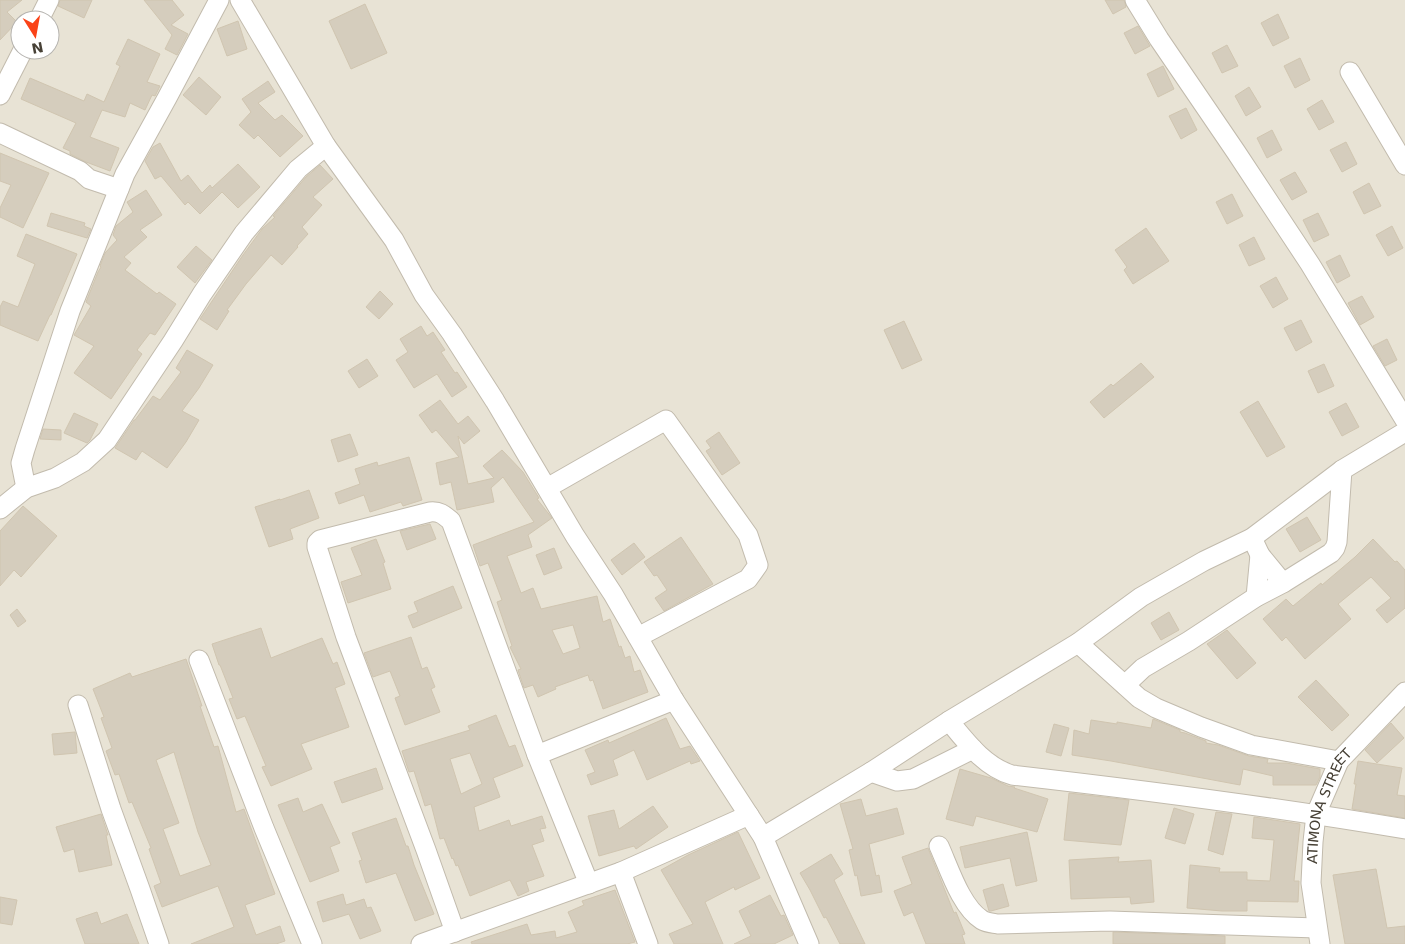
<svg xmlns="http://www.w3.org/2000/svg" width="1405" height="944" viewBox="0 0 1405 944" font-family="'DejaVu Sans',sans-serif">
<style>
.residential{fill:#e8e3d5;fill-rule:evenodd}
.building{fill:#d5cdbd;stroke:#d0c5b0;fill-rule:evenodd}
.lines{fill:none;stroke-linecap:round;stroke-linejoin:round}
.minor-casing{stroke:#c2bbad;stroke-width:21}
.minor{stroke:#fff;stroke-width:19}
.labels{text-anchor:middle;stroke-width:4;stroke-linejoin:round;paint-order:stroke}
.street-label{font-size:14px;fill:#474136;stroke:#fff}
</style>
<rect width="100%" height="100%" fill="#f4f0e7"/>
<!-- residential -->
<path class="residential" d="M0 0H1405V944H0ZM20 20H50V50H20Z"/>
<!-- building -->
<path class="building" d="M0 0H22L7 12 17 22 0 40Z
M60 0H92L84 18 58 6Z
M144 0H172L184 15 171 25 188 34 177 55 165 49 172 35Z
M1105 0H1124L1126 7 1113 14Z
M365 4 387 53 351 69 329 21Z
M1278 14 1289 38 1273 46 1261 23Z
M238 21 247 49 227 56 217 29Z
M1138 26 1150 46 1135 54 1124 33Z
M128 39 160 54 147 82 160 86 155 96 152 95 145 110 130 103 125 117 102 110 90 137 119 148 110 171 86 162 70 154V151L63 148 76 123 21 99 30 78 84 101 87 94 104 102 120 66 116 64Z
M1227 45 1238 66 1222 73 1212 53Z
M1300 58 1310 80 1295 88 1284 66Z
M1163 66 1174 89 1158 97 1147 74Z
M199 77 221 97 206 115 183 95Z
M268 81 275 92 258 103 275 120 282 115 303 136 280 157 258 135 254 139 239 125 251 112 242 99Z
M1249 87 1261 107 1246 116 1235 96Z
M1322 100 1334 122 1319 130 1307 109Z
M1186 108 1197 130 1181 139 1169 116Z
M1272 130 1282 150 1267 158 1257 138Z
M1346 142 1357 164 1342 172 1330 150Z
M160 143 181 181 188 175 202 193 210 185 212 188 238 164 260 187 238 208 222 192 200 214 188 202 185 205 161 176 155 179 145 161 153 147Z
M0 153 49 173 23 228 0 217V208L11 185 0 181Z
M320 165 333 179 313 197 322 205 302 227 308 234 297 246 298 247 282 265 271 255 246 284 227 310 229 311 217 330 200 319 243 255 262 229 275 217 273 216 306 177Z
M1295 172 1307 192 1292 200 1280 180Z
M1369 183 1381 206 1364 214 1353 192Z
M146 190 162 215 140 230 147 237 124 257 131 263 125 270 157 294 159 292 176 304 155 335 150 333 137 350 142 354 111 399 74 373 94 346 74 335 91 306 86 302 98 272 101 267 100 266 105 253 117 240 113 235 116 226 133 212 127 202Z
M1232 194 1243 216 1227 224 1216 202Z
M51 213 85 223 84 226 91 229 87 238 47 226Z
M1318 213 1329 235 1314 242 1303 220Z
M1392 226 1403 248 1388 256 1376 235Z
M1146 228 1169 261 1133 284 1124 270 1127 267 1115 250Z
M26 234 77 254 51 315H50L38 341 0 325V307L3 301 18 307 35 264 17 256Z
M1254 237 1265 259 1249 266 1239 245Z
M196 246 212 260 195 283 177 267Z
M1340 255 1350 276 1337 283 1326 262Z
M1276 277 1288 299 1273 308 1260 286Z
M380 291 393 304 379 319 366 307Z
M1362 296 1374 317 1360 325 1348 303Z
M1301 320 1312 342 1296 351 1284 328Z
M904 321 922 360 902 369 884 330Z
M421 326 427 336 433 332 445 350 441 352 455 373 457 372 467 387 452 397 437 374 414 388 396 360 408 352 400 339Z
M1387 339 1397 360 1385 366 1373 346Z
M187 350 213 365 199 388 182 411 199 420 186 442 167 468 142 451 136 460 115 448 134 420H135L153 396 160 400 181 372 176 368Z
M367 359 378 376 359 388 348 371Z
M1141 363 1154 377 1104 418 1090 402 1111 384 1113 386Z
M1324 364 1334 386 1318 393 1308 371Z
M440 400 458 424 468 416 480 431 464 444 458 436 468 484 494 478 483 466 502 450 523 472 539 498 537 499 552 518 528 535 532 547 507 556 521 593 533 588 541 609 597 596 603 622 610 619 619 647 621 646 625 658 630 656 634 672 640 670 648 692 603 709 593 680 590 681 588 675 555 687 556 689 538 697 533 685 524 688 518 670 521 669 510 647 512 646 497 602 502 600 488 563 480 566 473 545 534 522 503 477 491 488 494 502 457 510 451 482 440 485 436 463 459 457 436 430 432 433 419 415ZM573 625 580 648 563 654 552 630Z
M1258 401 1285 447 1267 457 1240 412Z
M1346 403 1359 427 1342 436 1329 412Z
M74 413 98 424 90 440 87 443 64 433Z
M43 429 61 430V440L40 439Z
M719 432 740 463 722 475 706 451 711 448 706 441Z
M350 434 358 455 338 462 331 440Z
M409 457 422 500 403 506 401 502 370 512 364 495 339 504 335 493 360 484 355 469 377 462 378 466Z
M309 490 319 518 290 529 293 539 269 547 255 507 280 499V500Z
M23 506 57 536 21 577 14 570 0 586V531Z
M1307 517 1321 540 1300 552 1286 529Z
M430 524 436 539 407 550 400 531Z
M681 537 713 584 664 611 655 598 667 590 657 575 654 576 644 562Z
M376 539 385 562 383 563 391 589 348 603 341 582 362 575 351 548Z
M1373 539 1395 562 1397 561 1405 570V608L1387 623 1376 610 1391 598 1371 577 1338 604 1351 619 1305 659 1286 637 1282 641 1263 619 1286 599 1293 606 1321 583 1322 585 1355 557Z
M634 543 645 557 622 575 611 560Z
M554 548 562 568 544 575 536 555Z
M453 586 462 608 413 628 408 616 418 612 414 602Z
M17 609 26 621 18 627 10 615Z
M1169 612 1179 630 1161 640 1151 623Z
M261 628 271 658 322 638 333 664 337 662 345 684 335 688 349 727 301 744 312 769 271 786 262 767 266 766 245 716 237 719 229 699 233 698 220 665H219L212 644Z
M1227 630 1256 663 1237 679 1207 644Z
M411 637 422 669 427 667 435 687 431 689 440 712 405 725 395 698 400 696 390 671 373 677 364 653Z
M186 659 202 706H200L214 747 218 746 236 812 244 809 275 894 245 905 256 935 280 926 285 941 276 944H191L234 927 218 886 162 907 154 886 161 883 149 849 151 848 132 802 129 803 119 774 115 775 106 751 112 748 101 718 104 717 93 689 130 673 132 677ZM174 752 198 832 211 865 180 876 163 829 179 823 156 760Z
M1316 680 1349 715 1332 731 1298 697Z
M496 715 509 747 515 745 523 766 493 778 500 797 474 807 479 831 509 820 511 826 542 816 546 828 540 829 544 841 532 845 544 876 526 882 529 891 518 896 510 880 470 896 458 865 456 866 453 858 452 859 444 838 440 839 431 804 425 806 414 771 409 772 402 751 470 730 468 726ZM470 753 482 784 461 794 450 759Z
M666 718 680 749 690 746 700 761 691 764 690 761 647 780 634 750 613 760 618 775 591 785 587 775 595 772 585 750 608 740 609 743Z
M1153 719 1180 730V732L1185 733 1206 741V743L1218 745 1249 756 1268 759 1267 763H1286L1320 769V777L1316 785H1273V776L1243 769 1240 785 1111 761 1072 755 1074 730 1089 734 1091 720 1117 724V722L1151 728Z
M1391 723 1404 738 1377 763 1365 750Z
M1054 724 1069 728 1061 756 1046 752Z
M75 732 77 753 54 755 52 734Z
M1358 761 1402 768 1397 795 1405 796V818L1352 809 1356 784H1354Z
M376 768 383 789 342 803 334 782Z
M960 769 991 778 1008 786 1015 787 1014 788 1048 799 1037 832 976 816 973 826 946 819Z
M1069 793 1129 800 1121 845 1064 840Z
M298 798 303 812 322 804 340 843 330 847 339 871 310 882 278 805Z
M861 799 866 816 897 808 904 834 869 844 876 876 879 875 882 892 861 896 857 875 855 876 849 850 853 849 840 804Z
M653 806 668 827 636 849 634 846 599 856 588 816 614 810 619 829Z
M1174 808 1194 814 1185 844 1165 838Z
M1216 812 1232 814 1223 855 1208 850Z
M101 814 108 835H106L112 865 79 872 74 849 64 852 56 827Z
M1254 817 1300 824 1294 881H1299L1298 902 1247 901V911H1222L1187 908 1190 865 1220 868 1219 872H1247V880L1270 881 1274 840 1252 838Z
M396 818 406 846H408L414 865 434 914 415 921 396 873 366 883 359 861 362 860 352 833Z
M738 832 760 878 735 890 734 887 705 902 723 944H674L669 934 693 924 661 870 688 855Z
M1027 832 1037 881 1016 886 1010 858 965 868 960 847Z
M928 848 954 913 956 912 965 934 962 935 965 944H926L913 912 904 916 894 891 912 884 902 857Z
M831 854 843 874 834 880 865 944H840L826 917 824 918 810 890 800 873Z
M1119 857 1118 862 1151 860 1154 902 1131 904 1130 897 1071 899 1069 860Z
M1376 869 1387 928 1405 926V944H1345L1333 875Z
M1003 884 1009 906 991 911H989L983 890Z
M615 890 635 942 627 944H472L471 942 527 924 531 935 555 931 556 938 577 932 568 912 584 905 582 901Z
M343 894 346 905 364 899 367 908 371 907 381 931 360 939 349 914 323 922 317 902Z
M770 895 781 916 784 915 793 935 774 944H734L751 936 739 911Z
M0 897 17 900 12 925 0 923Z
M97 912 101 924 127 914 139 944H85L76 919Z
M1113 932 1225 936V944H1113Z"/>
<g class="lines">
<defs>
<g id="minor">
<path d="M240 0 326 146 394 240 424 295 452 334 495 401 575 536 613 594 674 700 763 837 809 944"/>
<path d="M1135 0 1159 39 1236 152 1310 264 1405 420"/>
<path d="M39 20 49 0"/>
<path d="M1350 72 1405 165"/>
<path d="M0 95 23 50"/>
<path d="M0 133 80 171 89 179 119 189"/>
<path d="M26 488 21 463 25 449 70 311 125 174 167 98 219 0"/>
<path d="M547 488 666 420 748 535 758 565 748 579 638 637"/>
<path d="M0 509 26 488 55 478 83 462 107 440 173 341 202 294 244 233 298 169 326 146"/>
<path d="M1252 538 1260 555 1283 583"/>
<path d="M1256 597 1260 555"/>
<path d="M1078 643 1139 698 1156 708 1201 727 1251 745 1339 761"/>
<path d="M199 660 264 828 312 944"/>
<path d="M1125 685 1143 668 1189 641 1256 597 1283 583 1331 553 1335 548 1337 542 1342 470"/>
<path d="M78 705 111 809 140 889 159 944"/>
<path d="M949 721C967 743 985 767 1012 775 1144 790 1275 807 1405 829"/>
<path d="M537 755 674 700"/>
<path d="M871 772 897 781 913 779 973 749"/>
<path d="M763 837 871 772 949 721 1078 643 1141 597 1204 561 1252 538 1342 470 1405 432"/>
<path d="M939 846C949 868 961 907 982 920 987 923 993 923 998 924L1110 921 1317 928"/>
<path d="M455 932 426 850 346 637 317 547V543L320 540 430 512C440 511 444 515 451 521L537 755 589 884"/>
<path d="M421 944 621 872"/>
<path d="M648 944 621 872 749 815"/>
<path id="s1" d="M1320 944 1311 883 1313 842 1316 814 1339 761 1405 692"/>
</g>
</defs>
<!-- minor casing -->
<use href="#minor" class="minor-casing"/>
<!-- minor -->
<use href="#minor" class="minor"/>
</g>
<g class="labels">
<!-- street labels -->
<g class="street-label">
<text dy="5" stroke="none"><textPath href="#s1" startOffset="142">ATIMONA STREET</textPath></text>
</g>
</g>
<!-- north arrow -->
<g transform="translate(35 35) rotate(169)"><circle r="24" fill="#ffffff" stroke="#b5b3af"/>
<path d="M0-4L9 19L0 12L-9 19Z" fill="#fa4318"/>
<text y="-8" font-size="14" font-weight="bold" text-anchor="middle" fill="#474136">N</text>
</g>
</svg>
